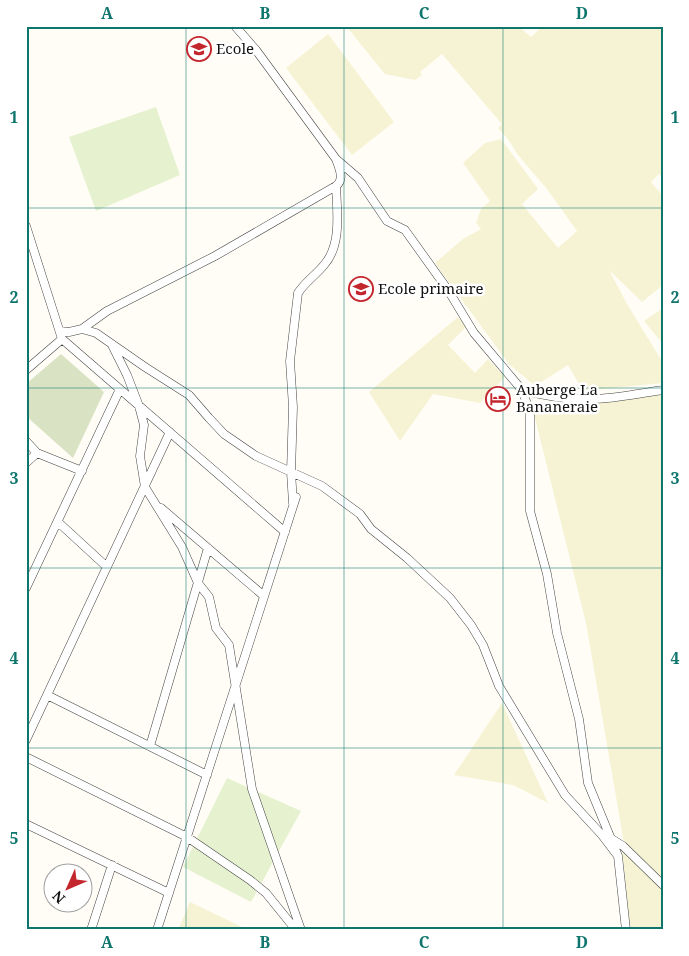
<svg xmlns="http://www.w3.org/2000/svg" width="689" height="956" viewBox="0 0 689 956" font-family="'Noto Serif',serif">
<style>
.farmland{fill:#f6f3d4}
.cemetery{fill:#d9e3c4}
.pitch{fill:#e6f2cf}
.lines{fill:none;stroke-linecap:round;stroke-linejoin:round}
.street-casing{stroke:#444;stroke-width:9}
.street{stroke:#fff;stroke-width:8}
.grid{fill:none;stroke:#0f766e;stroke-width:1;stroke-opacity:0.55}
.labels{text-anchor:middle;stroke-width:5;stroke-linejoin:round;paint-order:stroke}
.poi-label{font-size:15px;fill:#111;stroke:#fff;text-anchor:start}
.neatline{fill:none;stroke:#0f766e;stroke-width:2}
.grid-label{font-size:16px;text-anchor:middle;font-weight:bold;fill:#0f766e}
</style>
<rect width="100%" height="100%" fill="#fffdf5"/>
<!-- farmland -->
<path class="farmland" d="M346 26H518L531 37 543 26H663V178L659 174 651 182 663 196V285L642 302 609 270 627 304 663 363V383L583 391 568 365 535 386 509 364 435 263 463 239 481 229 476 223 481 209 490 201 463 163 485 143 501 139 538 189 522 204 558 248 577 231 547 189 518 155 508 139 498 128 502 124 442 54 420 72 422 75 415 80 385 74Z
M328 34 394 122 352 155 286 68Z
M663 308V344L644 321Z
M458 317 466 327 448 345 475 373 488 359 505 377 480 403 433 394 400 441 369 392Z
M663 393V882L624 843 586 623 533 410Z
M502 703 548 803 513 785 454 775Z
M622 847 663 887V930H630Z
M190 902 242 927 240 930H178Z"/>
<!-- cemetery -->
<path class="cemetery" d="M61 354 104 392 73 458 26 416V384Z"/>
<!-- pitch -->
<path class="pitch" d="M156 107 180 175 96 211 69 137Z
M227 778 301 811 251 902 183 867Z"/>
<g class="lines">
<defs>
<path id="street" d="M235 26 256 50 336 159 358 178 387 221 405 230 448 290 474 333 522 390 530 412V511L547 574 557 633 579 719 588 783 618 856
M26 226 62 339 285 532
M82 329 107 311 215 256 336 186C345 179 339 168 336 159
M60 331 69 332 82 329 96 333 145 367 189 395 209 418 224 434 256 456 322 486 360 514 371 529 407 558 450 598 471 625 483 645 499 686 565 795 602 835 618 856 626 930
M112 345 127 375 139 406 144 425 140 456 145 487 182 547 198 583 209 597 216 628 229 645 252 789 301 930
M26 370 62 339
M522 390C541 395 560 399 580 399 608 400 636 394 663 390
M26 441 37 453 82 471
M26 463 37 453
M293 503 291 472 293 407 290 361 298 293C305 282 316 275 324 265 342 245 337 211 336 186
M161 508 264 596
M58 522 107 567
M26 588 120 389
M47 695 207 775
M26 740 170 432
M150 746 208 548
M26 757 187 837 250 880 266 893 296 930
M26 824 169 893
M610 838 623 846 663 885
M91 930 112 865
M157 930 296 497"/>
</defs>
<!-- street casing -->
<use href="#street" class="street-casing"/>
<!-- street -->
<use href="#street" class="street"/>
</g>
<!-- grid -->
<path class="grid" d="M186 26V930M344 26V930M503 26V930M26 208H663M26 388H663M26 568H663M26 748H663"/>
<!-- icons -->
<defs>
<symbol id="school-ring" viewBox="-11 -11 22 22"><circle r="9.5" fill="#fff" stroke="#c4262e" stroke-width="1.5"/><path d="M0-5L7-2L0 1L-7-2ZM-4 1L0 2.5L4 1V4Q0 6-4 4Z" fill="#c4262e"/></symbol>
<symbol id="hotel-ring" viewBox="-11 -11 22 22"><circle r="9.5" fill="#fff" stroke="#c4262e" stroke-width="1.5"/><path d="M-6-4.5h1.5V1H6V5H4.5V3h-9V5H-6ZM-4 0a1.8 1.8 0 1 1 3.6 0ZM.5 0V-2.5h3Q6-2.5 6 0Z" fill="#c4262e"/></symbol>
</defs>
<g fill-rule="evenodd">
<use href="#school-ring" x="185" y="35" width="28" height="28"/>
<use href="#school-ring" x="347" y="275" width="28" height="28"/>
<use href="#hotel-ring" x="484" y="385" width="28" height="28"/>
</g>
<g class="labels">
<!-- poi labels -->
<g class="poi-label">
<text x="216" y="54">Ecole</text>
<text x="378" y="294">Ecole primaire</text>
<text x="516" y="395">Auberge La<tspan x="516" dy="17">Bananeraie</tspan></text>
</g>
</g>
<!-- border -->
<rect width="689" height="956" fill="none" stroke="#ffffff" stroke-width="55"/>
<!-- north arrow -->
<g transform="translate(68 888) rotate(225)"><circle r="24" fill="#ffffff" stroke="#a0a0a0"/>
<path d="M0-4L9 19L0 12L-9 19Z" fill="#c4262e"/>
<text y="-8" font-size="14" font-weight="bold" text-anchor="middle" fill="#111111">N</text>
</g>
<rect x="28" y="28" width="634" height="900" class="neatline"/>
<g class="grid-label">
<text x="107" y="19">A</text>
<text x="265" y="19">B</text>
<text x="424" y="19">C</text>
<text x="582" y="19">D</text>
<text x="14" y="123">1</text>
<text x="675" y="123">1</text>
<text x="14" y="303">2</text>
<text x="675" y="303">2</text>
<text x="14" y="484">3</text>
<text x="675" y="484">3</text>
<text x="14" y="664">4</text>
<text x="675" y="664">4</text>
<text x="14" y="844">5</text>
<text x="675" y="844">5</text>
<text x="107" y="948">A</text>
<text x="265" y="948">B</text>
<text x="424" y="948">C</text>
<text x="582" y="948">D</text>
</g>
</svg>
